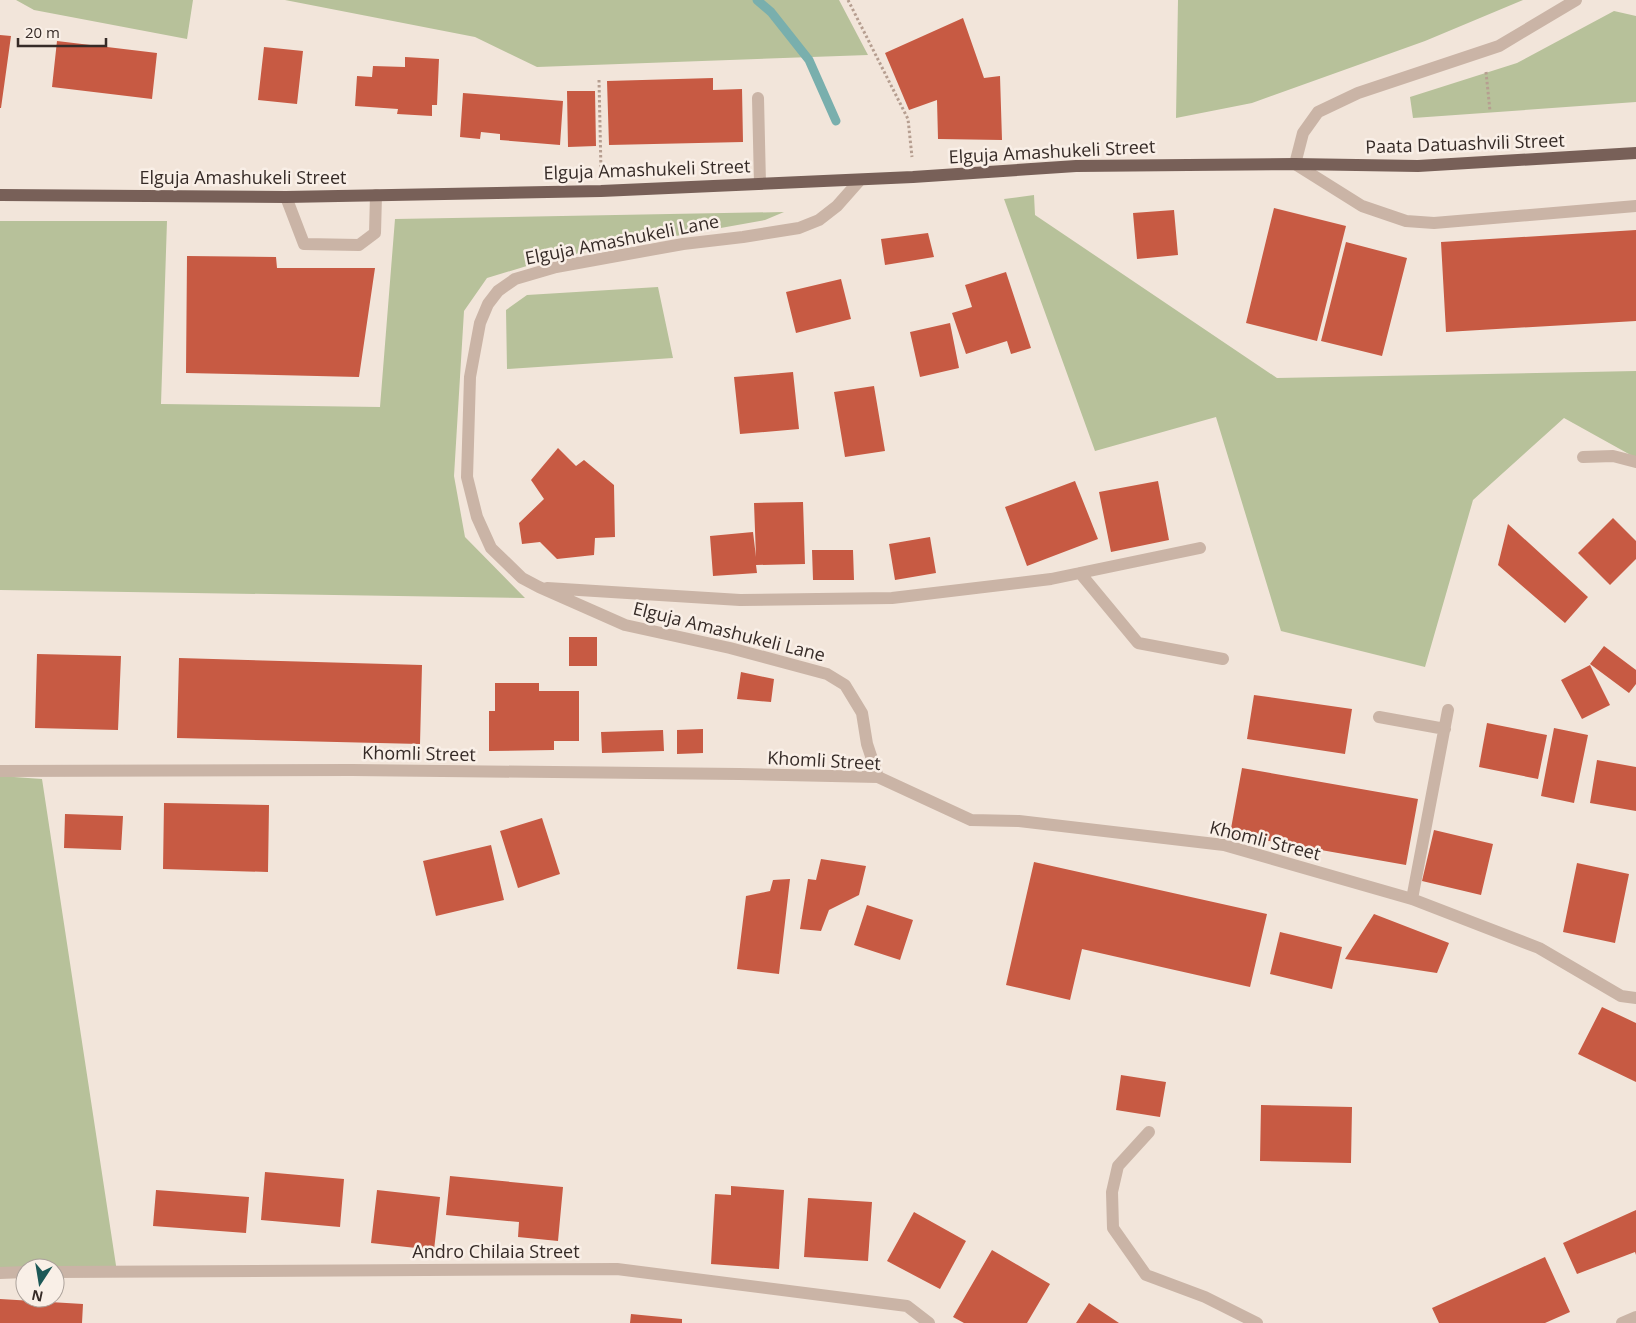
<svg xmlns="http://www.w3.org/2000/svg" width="1636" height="1323" viewBox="0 0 1636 1323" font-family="'Open Sans',sans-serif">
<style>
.green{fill:#b7c19a}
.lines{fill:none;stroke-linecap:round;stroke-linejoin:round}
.stream{stroke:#79afad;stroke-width:9}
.building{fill:#c75a43}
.path{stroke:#b69e90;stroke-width:3;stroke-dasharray:2.5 2.5;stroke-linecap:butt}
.minor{stroke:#cab4a6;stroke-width:12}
.major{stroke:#786058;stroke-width:12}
.labels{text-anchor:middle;stroke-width:5;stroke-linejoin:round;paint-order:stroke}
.street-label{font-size:18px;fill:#362b27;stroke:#f9efe7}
</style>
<rect width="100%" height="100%" fill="#f2e5da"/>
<!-- green -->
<path class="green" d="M16 0H193L187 39 34 10Z
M285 0H839L868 55 537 67 475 37Z
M1178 0H1523L1425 41 1252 103 1176 118Z
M1614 11 1636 16V102L1413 118 1410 97 1517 63Z
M1034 195 1035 215 1277 378 1636 371V458L1564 418 1473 500 1425 667 1281 631 1216 417 1095 451 1004 199Z
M784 212 765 220 553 258 487 278 464 311 454 476 465 537 525 598 0 590V221H167L161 404 380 407 395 219Z
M658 287 673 358 507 369 506 310 527 295Z
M0 776 42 779 117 1272 55 1268H25L0 1273Z"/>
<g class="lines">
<!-- stream -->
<path class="stream" d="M757 0 771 12 809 60 836 121"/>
</g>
<!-- building -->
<path class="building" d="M963 18 984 78 1000 76 1002 140 938 139 937 100 909 110 885 53Z
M0 35 11 36 1 108H0Z
M57 41 157 53 152 99 52 87Z
M264 47 303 51 297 104 258 100Z
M405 57 439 59 437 105H432V116L397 114 398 109 355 106 357 76 372 77 373 66 405 67Z
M713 78V90L742 89 743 142 609 145 607 81Z
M567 91H595L596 146 568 147Z
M463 93 563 101 560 145 500 140V134L481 132 480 139 460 137Z
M1274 208 1346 226 1317 341 1246 323Z
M1174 210 1178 255 1137 259 1133 213Z
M1636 230V321L1446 332 1441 242Z
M928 233 934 257 885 265 881 239Z
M1346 242 1407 258 1382 356 1321 341Z
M187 256 276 257 277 268H375L359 377 186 373Z
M1006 272 1031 348 1011 354 1007 341 966 354 952 313 972 307 965 285Z
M841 279 851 319 796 333 786 292Z
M950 323 959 368 920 377 910 332Z
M793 372 799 429 740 434 734 377Z
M874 386 885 451 845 457 834 392Z
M558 448 576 466 584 460 614 485 615 537 595 538 594 555 557 559 540 542 522 544 519 523 544 499 531 480Z
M1075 481 1098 539 1027 566 1005 507Z
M1158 481 1169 540 1111 552 1099 492Z
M803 502 805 564 756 565 757 573 713 576 710 536 753 532 756 557 754 503Z
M1613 518 1636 541V559L1610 585 1578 553Z
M1508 524 1588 597 1565 623 1498 565Z
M930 537 936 573 895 580 889 544Z
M812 550H853L854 580H813Z
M569 637H597V666H569Z
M1604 646 1636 670V684L1629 693 1590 664Z
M37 654 121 656 118 730 35 728Z
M179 658 422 665 420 744 177 738Z
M1590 665 1610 705 1582 719 1561 680Z
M741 672 774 679 771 702 737 699Z
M495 683H539V691H579V741H554V750L489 751V711H495Z
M1254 695 1352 709 1345 754 1247 739Z
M1487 723 1547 735 1538 779 1479 767Z
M1554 728 1588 735 1574 803 1541 796Z
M703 729V753L677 754V730Z
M663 730 664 751 602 753 601 732Z
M1597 760 1636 767V811L1590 803Z
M1242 768 1418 799 1406 865 1230 834Z
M164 803 269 805 268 872 163 869Z
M65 814 123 816 121 850 64 848Z
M542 818 560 874 518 888 500 831Z
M1434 830 1493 844 1481 895 1422 881Z
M491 845 504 900 436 916 423 861Z
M821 859 866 866 859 895 829 910 821 931 800 929 808 879 816 880Z
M1034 862 1267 914 1250 987 1082 949 1070 1000 1006 985Z
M1577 863 1629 874 1615 943 1563 932Z
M790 879 779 974 737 969 746 896 770 891 773 880Z
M867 905 913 920 900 960 854 945Z
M1374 914 1449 943 1437 973 1345 959Z
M1280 932 1342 947 1332 989 1270 974Z
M1602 1007 1636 1023V1082L1578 1054Z
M1121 1075 1166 1082 1160 1117 1116 1110Z
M1261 1105 1352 1107 1351 1163 1260 1161Z
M265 1172 344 1179 340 1227 261 1220Z
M450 1176 563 1187 558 1241 518 1237 519 1222 446 1215Z
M731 1186 784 1190 779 1269 711 1264 715 1194 731 1195Z
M156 1190 249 1197 246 1233 153 1226Z
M377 1190 440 1197 434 1250 371 1243Z
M808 1198 872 1202 868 1261 804 1257Z
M1636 1210V1255L1635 1252 1577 1274 1563 1243Z
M914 1212 966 1241 940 1289 887 1261Z
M992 1250 1050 1284 1027 1323H964L953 1317Z
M1545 1257 1570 1312 1545 1323H1439L1432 1308Z
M0 1299 83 1304 82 1323H0Z
M1089 1303 1119 1323H1076Z
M631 1314 682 1319V1323H630Z"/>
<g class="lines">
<!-- path -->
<path class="path" d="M848 0 908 119 912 157
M1486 72 1490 111
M599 80 601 171"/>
<!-- minor -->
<path class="minor" d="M1576 0 1499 46 1358 93 1318 112 1303 133 1295 164 1362 206 1406 221 1434 223 1636 206
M758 98 760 184
M860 180 837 206 819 220 799 228 743 237 683 244 556 267 515 279 498 291 488 304 480 323 470 377 467 477 477 517 491 548 522 578 539 587 625 625 730 648 827 674 845 685 862 713 867 744 878 777
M286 197 304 244 359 245 375 233 376 195
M1583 457 1613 456 1636 462
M1080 573 1138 643 1223 659
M547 588 740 600 892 598 1051 579 1200 548
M1379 717 1445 729
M0 771 352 770 739 774 878 777 971 820 1019 821 1224 845 1412 899 1539 948 1621 996 1636 998
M1412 899 1448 710
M1149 1132 1118 1166 1112 1192 1113 1228 1146 1275 1205 1297 1257 1323
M55 1272 617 1269 907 1306 929 1323
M0 1273 25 1272
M1622 1323 1636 1317"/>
<!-- major -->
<path class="major" d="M0 195 286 197 601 191 913 177 1076 166 1295 164 1418 166 1636 153"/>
</g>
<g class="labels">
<!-- street labels -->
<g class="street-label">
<text transform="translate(1465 144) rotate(-2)" y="6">Paata Datuashvili Street</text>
<text transform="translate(1052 152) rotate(-3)" y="6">Elguja Amashukeli Street</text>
<text transform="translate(647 170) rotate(-2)" y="6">Elguja Amashukeli Street</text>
<text x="243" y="184">Elguja Amashukeli Street</text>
<text transform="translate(622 240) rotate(-11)" y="6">Elguja Amashukeli Lane</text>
<text transform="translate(729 632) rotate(14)" y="6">Elguja Amashukeli Lane</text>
<text transform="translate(419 754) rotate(1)" y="6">Khomli Street</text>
<text transform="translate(824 761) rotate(3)" y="6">Khomli Street</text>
<text transform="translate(1265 841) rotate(14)" y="6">Khomli Street</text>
<text x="496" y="1258">Andro Chilaia Street</text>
</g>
</g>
<!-- north arrow -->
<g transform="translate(40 1283) rotate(192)"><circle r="24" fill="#f9efe7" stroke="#aba19a"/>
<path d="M0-4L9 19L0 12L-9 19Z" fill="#1c5857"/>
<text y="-8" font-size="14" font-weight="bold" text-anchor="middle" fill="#362b27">N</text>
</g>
<!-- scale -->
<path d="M18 38v8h88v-8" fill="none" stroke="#362b27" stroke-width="2.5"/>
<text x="25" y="38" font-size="15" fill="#362b27" stroke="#f9efe7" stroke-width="4" paint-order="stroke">20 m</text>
</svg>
